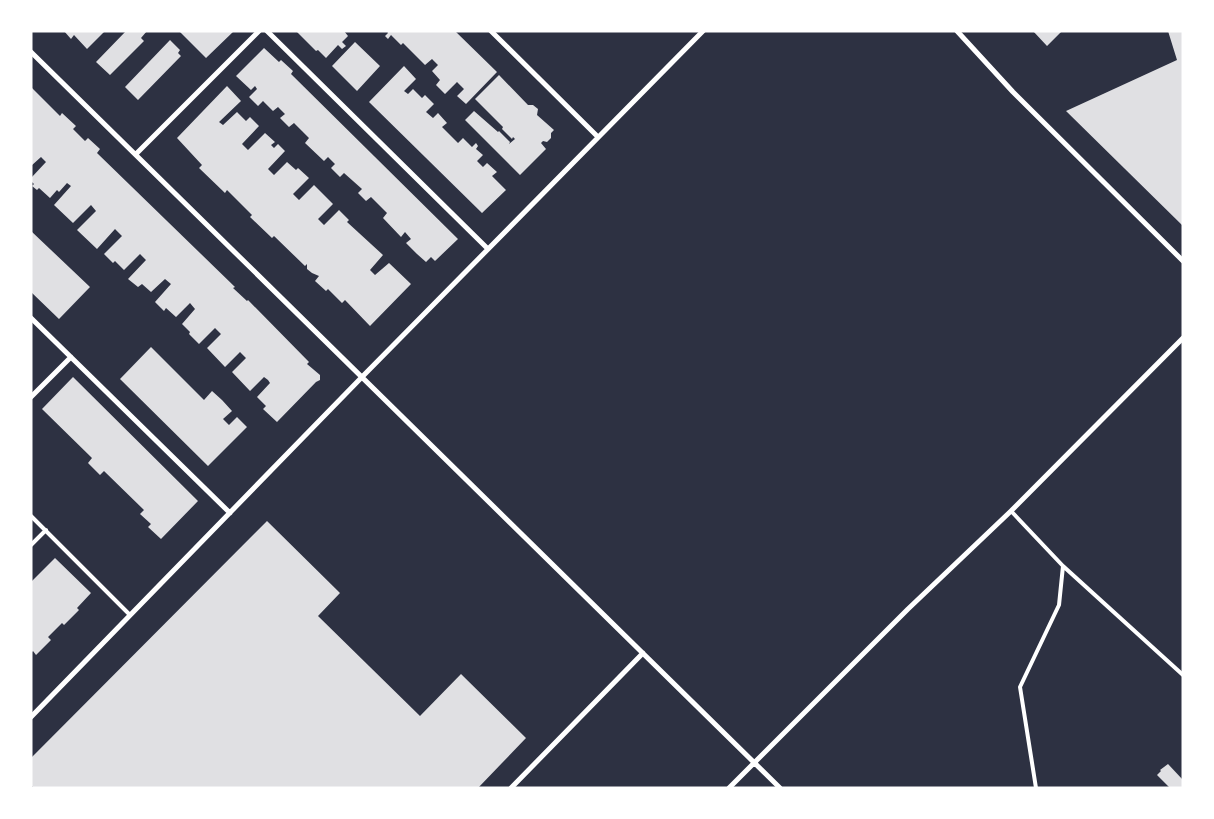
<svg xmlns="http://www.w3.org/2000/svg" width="1214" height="819" viewBox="0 0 1214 819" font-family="'Varela Round',sans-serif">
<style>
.building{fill:#e0e0e3}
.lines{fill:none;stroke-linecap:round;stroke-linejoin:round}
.service{stroke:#fff;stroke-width:4}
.minor{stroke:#fff;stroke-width:5}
</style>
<rect width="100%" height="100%" fill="#2d3142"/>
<!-- building -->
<path class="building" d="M64 31H105L87 49 74 35 71 39Z
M126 31H147L141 38 144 41 110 75 96 62Z
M179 31H234L206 58Z
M296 31H344L348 36 342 42 346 46 342 49 338 45 326 58 318 50 316 51Z
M387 31H455L497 72 466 104 457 96 464 89 457 82 445 94 436 85 440 80 432 71 438 65 432 59 425 65 403 43 401 45 391 35 388 39 385 36 388 33Z
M1033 31H1062L1047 46Z
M1168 31H1183V226L1066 111 1177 60Z
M170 40 180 50 178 53 181 56 138 100 125 87Z
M355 42 380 66 357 91 332 66Z
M264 48 279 62 281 60 293 71 291 74 458 239 435 261 431 257 426 262 417 254 406 243 411 239 405 232 401 237 383 218 387 213 371 197 366 201 358 193 362 189 344 173 340 177 331 168 335 164 328 157 324 161 305 143 309 138 294 123 289 127 280 118 285 114 278 107 273 111 263 101 258 106 249 97 257 89 255 86 251 90 236 76Z
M404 66 416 79 404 91 408 94 413 89 422 98 425 95 434 104 426 112 433 118 438 113 447 123 442 127 458 143 463 138 472 147 476 143 478 146 476 149 483 155 477 161 483 167 487 163 497 172 492 176 506 190 482 213 369 102Z
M499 75 528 105H533L538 109 537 115 554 130 551 133V138L547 142 543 141 541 143 546 149 520 175 465 120 474 111 498 132 499 131 510 142 509 144 515 139 513 137 512 139 502 129 503 127 475 99Z
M227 86 241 101 219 122 223 125 237 112 246 121 250 117 259 126 242 144 248 150 265 133 275 142 271 145 274 148 278 144 285 151 268 169 274 175 287 162 296 170 298 168 309 178 293 194 299 200 314 185 333 204 318 219 324 225 339 210 349 220 347 222 383 255 370 270 375 275 389 263 411 284 370 326 345 300 342 303 328 289 326 291 315 281 319 276 312 273 307 269V264L305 266 274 236 272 238 250 217 252 215 227 190 225 193 199 168 202 165 177 138Z
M31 87 60 116 62 113 76 126 73 129 85 141 88 138 100 149 97 153 235 287 233 288 247 301 248 300 309 362 307 364 320 375V380L316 382 277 422 263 409 266 406 257 397 270 383 268 380 264 377 250 391 232 372 246 358 240 352 225 367 207 348 221 334 215 328 199 344 189 334 190 332 182 324 195 309 190 303 176 317 166 308 164 311 155 302 171 284 165 279 151 292 142 284 138 287 128 279 146 260 140 254 124 270 115 261 113 263 104 254 122 236 115 229 97 249 77 230 96 211 91 205 73 223 54 205 71 186 67 183 59 192 57 190 50 198 39 188 37 190 32 186 34 184 31 181V178L46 162 41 157 31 166Z
M31 231 90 287 59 319 31 292Z
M151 347 204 400 212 391 222 400 232 411 223 419 229 425 237 417 247 427 208 466 120 379Z
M73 377 198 501 161 539 148 527 151 524 140 514 144 510 104 471 100 475 88 463 92 458 42 409Z
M267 521 340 593 318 616 420 716 461 674 526 738 478 788H34L31 785V758Z
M55 558 91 593 77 608 79 610 64 625 62 623 48 637 51 640 36 655 33 651 31 653V582Z
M1168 764 1183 780V788H1170L1157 775 1161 771 1160 770Z"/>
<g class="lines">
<!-- service -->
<path class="service" d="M1011 511 1063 566 1059 605 1020 687 1036 788
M31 516 130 615
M31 545 46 530
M1063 566 1183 675"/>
<!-- minor -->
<path class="minor" d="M267 31 488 249
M491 31 598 137
M957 31 1013 92 1183 261
M31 52 780 788
M136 154 259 31
M31 318 230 513
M31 397 71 357
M31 717 362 377 703 31
M511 788 643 653
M729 788 908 609 1011 511 1183 338"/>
</g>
<!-- border -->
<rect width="1214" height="819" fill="none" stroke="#ffffff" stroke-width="65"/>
</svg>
